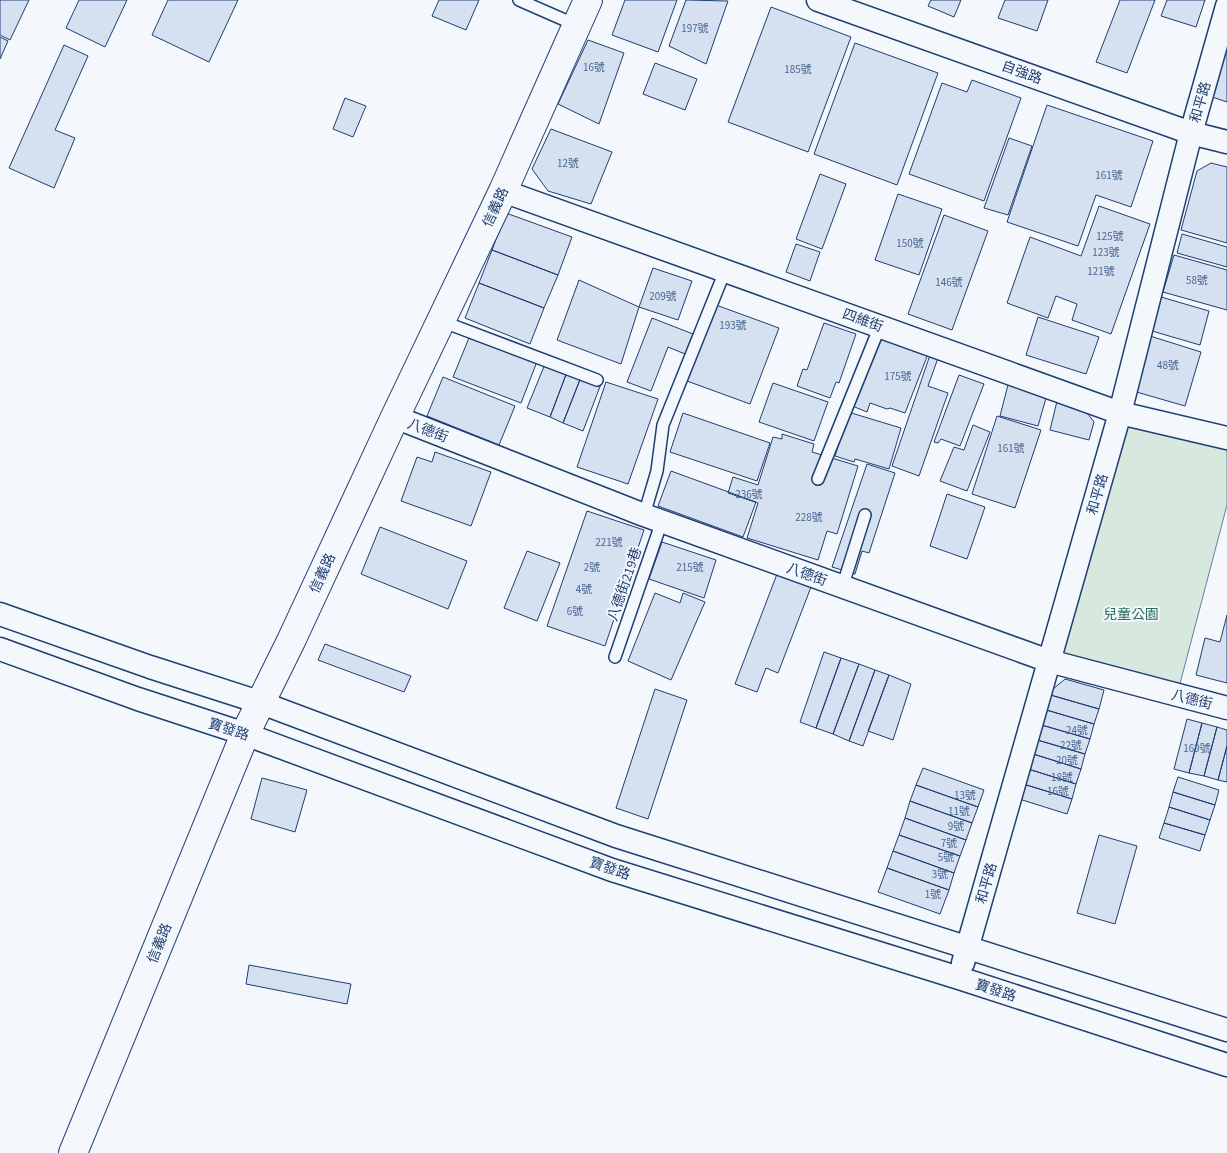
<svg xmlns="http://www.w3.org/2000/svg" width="1227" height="1153" viewBox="0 0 1227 1153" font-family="'Source Sans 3','Noto Sans TC',sans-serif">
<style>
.green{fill:#d7e8df;stroke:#687fa3}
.building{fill:#d5e0f0;stroke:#1d3f73}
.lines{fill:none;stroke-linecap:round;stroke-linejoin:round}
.service-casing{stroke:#1d3f73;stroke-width:14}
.minor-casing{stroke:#1d3f73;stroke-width:25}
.tertiary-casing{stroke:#1d3f73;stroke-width:30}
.service{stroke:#f4f7fb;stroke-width:11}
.minor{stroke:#f4f7fb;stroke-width:22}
.tertiary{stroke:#f4f7fb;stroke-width:28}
.labels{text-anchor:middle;stroke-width:4;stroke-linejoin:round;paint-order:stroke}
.number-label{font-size:11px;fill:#4b6792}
.street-label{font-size:14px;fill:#1d3f73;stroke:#f4f7fb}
.park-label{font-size:14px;fill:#2c6c60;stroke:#f4f7fb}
</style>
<rect width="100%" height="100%" fill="#f4f7fb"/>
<!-- green -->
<path class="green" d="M1120 413 1227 438V505L1177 695 1049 661Z"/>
<!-- building -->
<path class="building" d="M0 0H29L10 40 0 35Z
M79 0H127L105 47 66 28Z
M168 0H238L209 62 152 35Z
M439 0H479L466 30 432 16Z
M625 0H677L658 52 612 35Z
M686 0 728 1 706 64 669 46Z
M931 0H961L954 17 928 6Z
M1005 0H1048L1037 31 998 18Z
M1120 0H1155L1127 73 1096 62Z
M1167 0H1205L1196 27 1161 16Z
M771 7 851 37 808 152 728 122Z
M0 37 8 41 0 59Z
M588 40 624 53 599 124 558 104Z
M855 43 938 73 897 185 814 154Z
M1227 44V102L1212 97Z
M64 45 88 56 55 130 75 138 54 188 9 168Z
M655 63 697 79 685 110 643 94Z
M972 80 1021 98 984 201 909 174 942 83 967 92Z
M345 98 366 106 353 137 333 129Z
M1047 105 1153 141 1131 207 1096 195 1078 246 1007 222Z
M551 129 612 152 591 204 548 191 532 169Z
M1009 138 1032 146 1008 215 984 208Z
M1211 163 1227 167V243L1181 230 1197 171Z
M820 174 846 184 822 249 796 239Z
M898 194 942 209 919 275 875 260Z
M1099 206 1150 224 1111 334 1072 320 1077 304 1056 296 1048 318 1007 303 1030 237 1081 256Z
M506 213 572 237 558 275 492 250Z
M944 215 988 231 952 330 908 314Z
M1182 234 1227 247V267L1177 253Z
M796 244 820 252 810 281 786 272Z
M492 250 558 275 544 308 479 283Z
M1174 255 1227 270V310L1163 292Z
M653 268 692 281 678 320 639 307Z
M579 280 639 307 621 364 557 340Z
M479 283 544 308 530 344 465 318Z
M1161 297 1209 311 1200 345 1152 331Z
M716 305 779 328 750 404 687 381Z
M1038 317 1099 337 1086 374 1026 355Z
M652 318 693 334 685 354 668 347 651 391 627 382Z
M824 323 856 334 839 383 836 382 830 398 797 386 803 369 807 370Z
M872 332 928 354 905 413 890 408 887 409 870 403 867 412 845 403Z
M471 333 538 359 521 403 453 377Z
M1150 336 1201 352 1185 406 1133 391Z
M930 355 938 358 928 386 948 393 919 476 892 466Z
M545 364 567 372 550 417 527 408Z
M567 372 581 377 563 423 550 417Z
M959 375 984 384 960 446 941 439 938 443 934 442Z
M443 377 515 406 499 445 427 416Z
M581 377 601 384 583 431 563 423Z
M1009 381 1048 391 1038 426 1000 416Z
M606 382 658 399 628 484 577 467Z
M773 383 828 402 814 441 759 422Z
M1058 397 1079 402 1094 422 1089 440 1050 430Z
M848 412 901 428 889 469 855 459 854 462 835 456Z
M683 413 770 443 757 481 670 452Z
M997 416 1041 430 1015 508 972 494Z
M973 425 990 432 967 491 940 481 954 447 964 450Z
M782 434 814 444 812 452 858 466 837 534 827 531 818 560 747 538 758 503 728 493 733 477 758 485 773 437 782 439Z
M435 452 491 472 471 526 401 501 417 457 432 462Z
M867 464 895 473 869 553 862 551 855 574 832 567Z
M671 471 756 502 743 537 658 506Z
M947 494 985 507 967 559 930 546Z
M587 511 644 530 605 646 547 626Z
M380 527 467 561 448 609 361 574Z
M662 542 716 560 704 598 649 579Z
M527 551 560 563 537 621 504 608Z
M777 574 811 587 778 673 766 668 757 692 735 684Z
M655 593 680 603 683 593 705 602 671 680 628 661Z
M1227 615V683L1196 675 1205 638 1220 642Z
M325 644 411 676 404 692 318 660Z
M824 652 841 658 816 728 800 722Z
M841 658 859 664 833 734 816 728Z
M859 664 875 670 849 741 833 734Z
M875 670 889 675 863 746 849 741Z
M889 675 911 684 893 740 868 731Z
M1065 679 1104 690 1099 709 1047 694Z
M655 689 687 700 648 819 616 808Z
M1047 694 1099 709 1094 724 1043 709Z
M1043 709 1094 724 1090 739 1038 724Z
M1187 719 1202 723 1189 773 1174 769Z
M1202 723 1217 727 1204 776 1189 773Z
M1038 724 1090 739 1085 754 1034 739Z
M1217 727 1227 730V746L1218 780 1204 776Z
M1034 739 1085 754 1081 769 1030 753Z
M1227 746V782L1218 780Z
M1030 753 1081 769 1076 784 1025 768Z
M923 768 984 790 978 807 916 785Z
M1025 768 1076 784 1072 799 1020 783Z
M1178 777 1219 790 1215 805 1173 792Z
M262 778 307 790 295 832 251 819Z
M1020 783 1072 799 1067 814 1016 798Z
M916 785 978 807 972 823 910 801Z
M1173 792 1215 805 1210 820 1169 807Z
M910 801 972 823 966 840 905 818Z
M1169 807 1210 820 1205 835 1164 823Z
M905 818 966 840 960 856 899 835Z
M1164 823 1205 835 1200 851 1159 838Z
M899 835 960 856 954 873 893 851Z
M1099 835 1137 846 1115 924 1077 913Z
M893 851 954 873 949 890 887 868Z
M887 868 949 890 940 914 878 892Z
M249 965 351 984 347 1004 246 984Z"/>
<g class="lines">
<defs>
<path id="service" d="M519 0 576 25
M441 321 597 380
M818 479 880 326
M644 515 657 471 663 425 725 271
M842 588 865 515
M615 657 662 521"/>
<path id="minor" d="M818 0 1191 133 1227 142
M503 191 1120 413 1227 438
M395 417 644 515 1049 661 1227 708
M0 614 150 667 259 702 616 836 1227 1030
M0 649 138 699 245 734 612 870 959 978 1227 1065
M963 963 1120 413 1191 133 1227 6"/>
<path id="tertiary" d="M73 1153 245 734 291 641 395 417 503 191 588 0"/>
</defs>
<!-- service casing -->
<use href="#service" class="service-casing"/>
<!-- minor casing -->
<use href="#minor" class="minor-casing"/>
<!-- tertiary casing -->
<use href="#tertiary" class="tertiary-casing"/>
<!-- service -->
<use href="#service" class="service"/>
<!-- minor -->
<use href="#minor" class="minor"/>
<!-- tertiary -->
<use href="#tertiary" class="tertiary"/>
</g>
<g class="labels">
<!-- number labels -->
<g class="number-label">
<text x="695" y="32">197號</text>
<text x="594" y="71">16號</text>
<text x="798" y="73">185號</text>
<text x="568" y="167">12號</text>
<text x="1109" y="179">161號</text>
<text x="1110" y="240">125號</text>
<text x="910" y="247">150號</text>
<text x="1106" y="256">123號</text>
<text x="1101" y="275">121號</text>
<text x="1197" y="284">58號</text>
<text x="949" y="286">146號</text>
<text x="663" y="300">209號</text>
<text x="733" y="329">193號</text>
<text x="1168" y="369">48號</text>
<text x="898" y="380">175號</text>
<text x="1011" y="452">161號</text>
<text x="749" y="498">236號</text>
<text x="809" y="521">228號</text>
<text x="609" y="546">221號</text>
<text x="592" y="571">2號</text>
<text x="690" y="571">215號</text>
<text x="584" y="593">4號</text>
<text x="575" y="615">6號</text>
<text x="1077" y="734">24號</text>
<text x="1071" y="749">22號</text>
<text x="1197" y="752">169號</text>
<text x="1067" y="764">20號</text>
<text x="1062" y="781">18號</text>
<text x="1058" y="795">16號</text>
<text x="965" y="799">13號</text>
<text x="959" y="815">11號</text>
<text x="956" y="830">9號</text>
<text x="949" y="847">7號</text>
<text x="946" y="861">5號</text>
<text x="940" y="878">3號</text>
<text x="933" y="898">1號</text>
</g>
<!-- street labels -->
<g class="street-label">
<text transform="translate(1022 72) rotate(20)" y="5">自強路</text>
<text transform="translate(1200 102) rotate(-74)" y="5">和平路</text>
<text transform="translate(495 207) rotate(-65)" y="5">信義路</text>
<text transform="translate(863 320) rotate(20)" y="5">四維街</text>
<text transform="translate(428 430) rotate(21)" y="5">八德街</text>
<text transform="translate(1097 494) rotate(-74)" y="5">和平路</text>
<text transform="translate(322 573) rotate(-65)" y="5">信義路</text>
<text transform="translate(807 574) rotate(20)" y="5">八德街</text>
<text transform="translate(624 584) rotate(-71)" y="5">八德街219巷</text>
<text transform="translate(1192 699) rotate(14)" y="5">八德街</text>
<text transform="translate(229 729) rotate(18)" y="5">寶發路</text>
<text transform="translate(610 868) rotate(19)" y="5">寶發路</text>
<text transform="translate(986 883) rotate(-74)" y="5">和平路</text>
<text transform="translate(159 943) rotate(-68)" y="5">信義路</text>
<text transform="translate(996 990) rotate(18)" y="5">寶發路</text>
</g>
<!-- park labels -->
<g class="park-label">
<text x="1131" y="619">兒童公園</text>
</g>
</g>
</svg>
